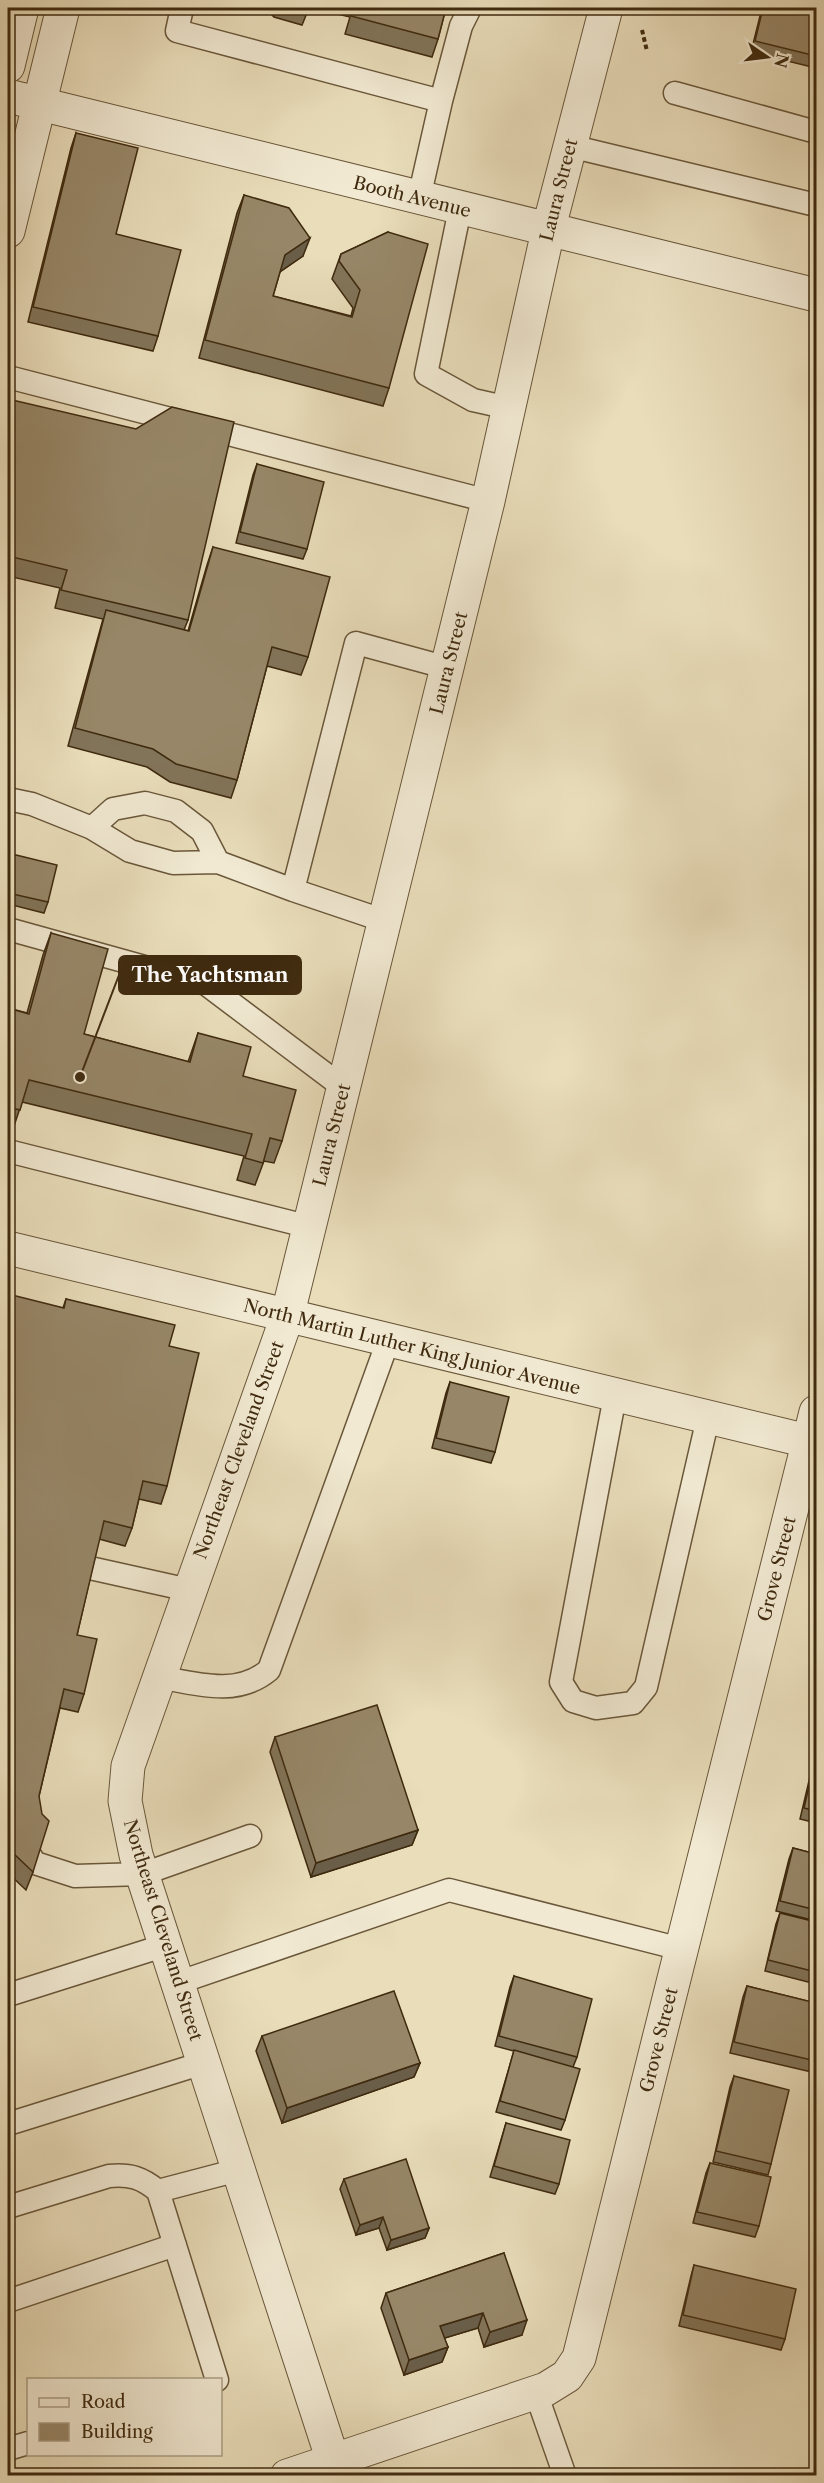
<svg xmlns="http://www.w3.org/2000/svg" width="824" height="2483" viewBox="0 0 824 2483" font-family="'Libre Caslon Text',serif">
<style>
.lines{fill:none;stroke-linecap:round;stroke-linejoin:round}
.service-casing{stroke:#6a573a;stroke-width:25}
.minor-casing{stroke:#6a573a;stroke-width:35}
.tertiary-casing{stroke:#6a573a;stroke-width:35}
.path{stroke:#3f2a0f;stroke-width:4;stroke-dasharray:4.5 3;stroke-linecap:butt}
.service{stroke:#f1e9d2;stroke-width:22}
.minor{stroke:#f1e9d2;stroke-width:33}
.tertiary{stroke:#f1e9d2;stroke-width:33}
.wall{fill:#827459;stroke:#3f2a0f;stroke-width:1.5}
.shaded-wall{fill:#6a5e49;stroke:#3f2a0f;stroke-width:1.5}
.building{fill:#978768;stroke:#3f2a0f;stroke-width:1.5}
.labels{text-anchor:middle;stroke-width:6;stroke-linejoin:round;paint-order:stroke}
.street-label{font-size:18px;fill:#3f2a0f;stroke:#f1e9d2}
.leader{fill:none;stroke:#3f2a0f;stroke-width:2}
.callout-dot{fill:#3f2a0f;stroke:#f1e9d2;stroke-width:2}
.callout{fill:#3f2a0f;stroke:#3f2a0f;stroke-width:2}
.callout-label{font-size:20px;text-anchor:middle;font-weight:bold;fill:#fff}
</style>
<rect width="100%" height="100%" fill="#e9ddba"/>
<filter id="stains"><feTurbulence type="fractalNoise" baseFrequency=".00333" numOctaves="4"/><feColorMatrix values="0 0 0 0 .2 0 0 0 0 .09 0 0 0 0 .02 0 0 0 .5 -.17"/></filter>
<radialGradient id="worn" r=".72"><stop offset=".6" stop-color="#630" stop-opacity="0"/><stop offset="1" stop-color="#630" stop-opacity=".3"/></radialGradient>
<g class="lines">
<defs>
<path id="service" d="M182 8 177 31 441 101
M675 93 816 132
M570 146 816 205
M419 198 441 101 461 26 470 8
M460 209 426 374 473 400 509 408
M8 377 488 501
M8 799 32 804 92 828 130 851 173 863 218 862 293 890
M92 828 113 809 145 803 176 811 202 831 218 862
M385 921 293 890 356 643 448 668
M8 929 206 984 344 1088
M8 1151 310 1227
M615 1396 561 1682 573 1701 596 1708 633 1703 646 1687 708 1418
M90 1568 189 1590
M159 1677C197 1684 237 1697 269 1670L388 1341
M8 1820 35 1863 75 1876 143 1874 250 1836
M177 1983 449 1890 681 1949
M8 1995 166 1945
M8 2124 203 2063
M8 2207 109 2176C131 2174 142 2178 158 2191
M8 2301 175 2245
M217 2380 158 2191 238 2170
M536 2393 565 2476
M8 2449 28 2443"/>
<path id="minor" d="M8 96 816 295
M287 2476 546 2389 567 2376 579 2358 816 1412
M338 2476 136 1855 125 1801 128 1766 287 1317 488 501 548 231 606 8"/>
<path id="tertiary" d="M8 66 22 8
M8 231 63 8
M8 1248 816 1443"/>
</defs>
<!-- service casing -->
<use href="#service" class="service-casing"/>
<!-- minor casing -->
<use href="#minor" class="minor-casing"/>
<!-- tertiary casing -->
<use href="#tertiary" class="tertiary-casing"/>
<!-- path -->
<path class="path" d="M642 30 647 51"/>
<!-- service -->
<use href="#service" class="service"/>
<!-- minor -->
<use href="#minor" class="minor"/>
<!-- tertiary -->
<use href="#tertiary" class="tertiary"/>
</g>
<!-- wall -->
<path class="wall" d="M265 8H309L302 25 274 17Z
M313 8H446L438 39 432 57 345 34 350 17Z
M762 8H816V68L751 52Z
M76 133 116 234 158 336 153 351 28 322 71 148Z
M244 195 303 256 280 272 273 296 351 316 353 308 332 279 341 254 388 232 389 388 383 406 199 358 237 213Z
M8 399 188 620 184 630 188 631 207 565 213 547 308 657 301 675 267 666 237 780 231 798 170 782 147 767 68 746 103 619 55 608 60 588 8 576Z
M257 464 307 549 303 559 236 543 253 475Z
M8 853 48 902 44 913 8 904Z
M51 933 84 1034 188 1062 198 1033 243 1076 282 1141 274 1163 264 1161 255 1185 237 1180 244 1156 22 1102 12 1132 8 1131V1008L27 1013 43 955Z
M66 1299 169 1346 167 1486 161 1504 139 1499 132 1528 125 1546 99 1539 77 1635 84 1694 78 1712 60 1708 39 1796 33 1872 26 1890 8 1873 63 1308Z
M450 1382 495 1452 491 1463 432 1448 446 1393Z
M275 1737 418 1830 412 1845 311 1877 270 1752Z
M816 1754V1823L800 1819 813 1764Z
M793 1848 816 1854V1921L776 1911 789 1859Z
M780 1913 816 1922V1984L765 1971 776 1924Z
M514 1976 577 2057 573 2067 565 2120 561 2130 496 2112 514 2051 495 2046 510 1987Z
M747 1986 816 2003V2073L730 2053 743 1997Z
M262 2036 420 2063 414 2077 282 2123 256 2051Z
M734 2076 771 2164 768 2175 713 2162 730 2087Z
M506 2123 559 2184 555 2194 490 2177Z
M710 2163 759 2226 755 2237 693 2223 706 2173Z
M344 2179 429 2228 425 2238 387 2250 379 2228 356 2235 340 2189Z
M504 2253 522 2335 484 2347 478 2328 444 2338 448 2347 442 2362 404 2375 381 2308 386 2293Z
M694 2265 785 2339 781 2350 679 2326 691 2276Z"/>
<!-- shaded-wall -->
<path class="shaded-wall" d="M310 238 303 256 278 273 285 255Z
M418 1830 412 1845 311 1877 316 1863Z
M420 2063 414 2077 282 2123 287 2108Z
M383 2217 379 2228 356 2235 360 2225Z
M429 2228 425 2238 387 2250 391 2240Z
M483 2313 478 2328 435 2341 440 2326Z
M527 2320 522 2335 484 2347 490 2332Z
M448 2347 442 2362 404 2375 409 2360Z"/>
<!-- building -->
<path class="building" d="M354 8H446L438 39 351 16Z
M763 8H816V56L755 41Z
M76 133 138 148 116 234 181 250 158 336 33 307Z
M244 195 289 208 310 238 285 255 273 296 352 317 360 290 339 261 341 254 388 232 428 244 389 388 205 340Z
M8 399 136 429 172 407 234 422 188 620 61 590 67 570 8 556Z
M257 464 324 482 307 549 240 532Z
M213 547 330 577 308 657 272 647 237 780 176 764 153 749 75 728 106 610 189 631Z
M8 853 57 865 48 902 8 893Z
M51 933 108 949 84 1034 190 1062 198 1033 251 1047 243 1076 296 1090 282 1141 270 1138 263 1163 245 1158 252 1134 29 1080 20 1110 8 1107V1008L29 1014Z
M8 1294 64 1308 66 1299 175 1325 169 1346 199 1353 167 1486 143 1481 132 1528 104 1521 77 1635 97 1639 84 1694 64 1689 39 1796 42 1814 49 1821 33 1872 14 1854 8 1877Z
M450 1382 509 1397 495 1452 436 1438Z
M377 1705 418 1830 316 1863 275 1737Z
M816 1755V1811L804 1808Z
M793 1848 816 1854V1910L780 1901Z
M780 1913 816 1922V1972L768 1960Z
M514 1976 592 1999 577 2057 499 2036Z
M747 1986 816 2003V2061L734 2042Z
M394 1991 420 2063 287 2108 262 2036Z
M514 2050 580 2069 565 2120 500 2101Z
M734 2076 789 2090 771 2164 716 2151Z
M506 2123 570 2140 559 2184 494 2166Z
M406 2159 429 2228 391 2240 383 2217 360 2225 344 2179Z
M710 2163 771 2177 759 2226 697 2212Z
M504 2253 527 2320 490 2332 483 2313 440 2326 448 2347 409 2360 386 2293Z
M694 2265 796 2289 785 2339 683 2315Z"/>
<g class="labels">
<!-- street labels -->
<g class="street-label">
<text transform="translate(559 190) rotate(-76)" y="6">Laura Street</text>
<text transform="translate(412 197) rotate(14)" y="6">Booth Avenue</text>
<text transform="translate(449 663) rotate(-76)" y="6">Laura Street</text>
<text transform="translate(332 1135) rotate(-76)" y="6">Laura Street</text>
<text transform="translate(412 1347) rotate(14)" y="6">North Martin Luther King Junior Avenue</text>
<text transform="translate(239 1450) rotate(-70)" y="6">Northeast Cleveland Street</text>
<text transform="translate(777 1569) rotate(-76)" y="6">Grove Street</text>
<text transform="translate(163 1930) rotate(73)" y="6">Northeast Cleveland Street</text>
<text transform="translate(659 2040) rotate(-76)" y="6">Grove Street</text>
</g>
</g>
<!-- callouts -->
<path class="leader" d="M80 1077L119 975"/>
<circle class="callout-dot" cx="80" cy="1077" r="6"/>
<rect class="callout" x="119" y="956" width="182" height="38" rx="6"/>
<g class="callout-label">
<text x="210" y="982">The Yachtsman</text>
</g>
<!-- margin -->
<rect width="824" height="2483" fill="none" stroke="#e9ddba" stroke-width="30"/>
<rect x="9" y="9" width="806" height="2465" fill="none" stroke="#3f2a0f" stroke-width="3"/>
<rect x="15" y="15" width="794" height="2453" fill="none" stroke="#3f2a0f" stroke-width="1.5"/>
<!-- legend -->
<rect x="27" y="2378" width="195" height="78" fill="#f1e9d2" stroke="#aa9d84" stroke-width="1.5"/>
<rect x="39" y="2398" width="30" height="9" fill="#f1e9d2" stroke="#aa9d84" stroke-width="1.5"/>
<text x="81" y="2408" font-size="18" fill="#3f2a0f">Road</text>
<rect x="39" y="2423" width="30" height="18" fill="#978768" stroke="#aa9d84" stroke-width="1.5"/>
<text x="81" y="2438" font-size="18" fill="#3f2a0f">Building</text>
<!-- north arrow -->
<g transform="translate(767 57) rotate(104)" stroke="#f1e9d2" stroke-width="4.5" paint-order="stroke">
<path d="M0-4.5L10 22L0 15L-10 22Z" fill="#3f2a0f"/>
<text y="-9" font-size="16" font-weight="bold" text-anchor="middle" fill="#3f2a0f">N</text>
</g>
<rect width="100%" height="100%" filter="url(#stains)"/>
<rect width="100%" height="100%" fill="url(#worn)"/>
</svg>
